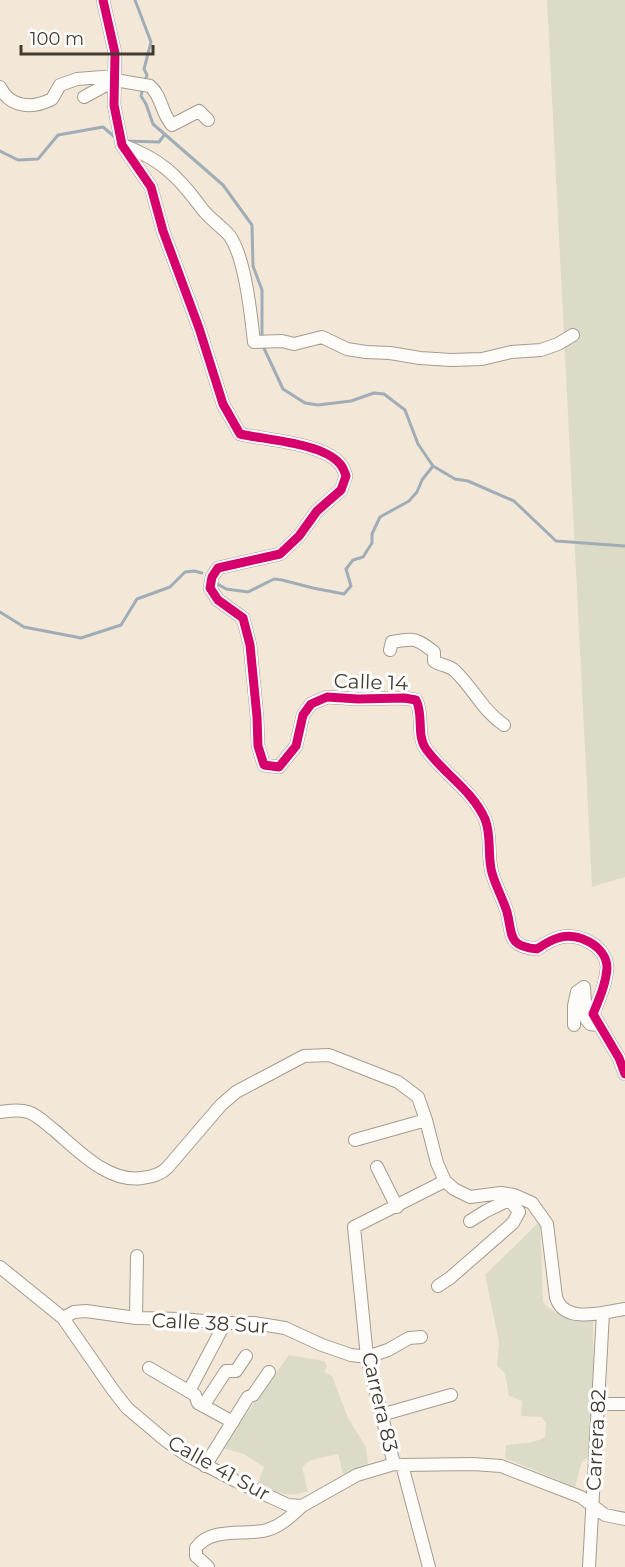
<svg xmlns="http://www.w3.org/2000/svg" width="625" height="1567" viewBox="0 0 625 1567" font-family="Montserrat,sans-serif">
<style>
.green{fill:#dbdbc7}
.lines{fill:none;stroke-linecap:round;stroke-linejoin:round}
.stream{stroke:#a0adb7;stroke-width:3}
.minor-casing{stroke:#a49c90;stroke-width:14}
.minor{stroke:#fdfcf9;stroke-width:12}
.cycleway-casing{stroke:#fff;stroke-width:13}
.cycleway{stroke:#d6006c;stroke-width:9}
.labels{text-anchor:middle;stroke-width:6;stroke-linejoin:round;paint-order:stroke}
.street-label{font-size:20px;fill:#443b30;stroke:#fff}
</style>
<rect width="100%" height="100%" fill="#f3e8d8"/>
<!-- green -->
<path class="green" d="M547 0H625V877L592 887Z
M540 1221 543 1301C554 1318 574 1317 593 1316L594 1455 582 1461 575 1487 505 1458 506 1445C520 1443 533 1444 545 1437L546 1423 542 1417 521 1416 522 1401 509 1396 505 1373 497 1366 499 1342 485 1275Z
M289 1355 324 1361 327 1366 324 1372 332 1376 348 1418 366 1447 368 1464 343 1474 338 1454 311 1460 302 1467 308 1491C287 1499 276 1492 258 1483L264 1467 244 1454 222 1448Z"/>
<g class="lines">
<!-- stream -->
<path class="stream" d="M135 0 151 42 144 69 147 75 145 81
M143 87 141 96 146 104 153 124 223 185 252 225 253 266 262 290V337
M126 141 159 142 165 134
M0 151 18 160 38 159 58 135 103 127 116 138
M262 344 283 389 305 403 318 405 351 401 374 393 384 394 405 410 418 444 433 466 455 479 468 481 514 501 556 541 625 546
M216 583 226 589 248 592 274 579 282 580 313 588 344 594 351 586 346 569 353 560 363 557 372 543V534L380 517 409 501 417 492 422 480 433 466
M0 612 24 627 81 638 121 625 137 599 170 587 185 572 194 571 202 573"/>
<defs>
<path id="minor" d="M103 0 115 53 114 105 122 145 151 187 163 231 199 328 223 404 240 434C266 440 323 443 340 464 343 467 345 473 346 476L341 490 317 511 299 536 280 554 218 568 212 577 210 588 218 600 243 618 250 645 257 717 258 746 264 765 279 767 296 746 303 715 311 704 327 697 358 699 404 698 416 700C424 715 416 735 426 749 444 774 472 790 485 819 492 836 487 856 492 873 496 887 503 899 507 912 513 935 507 946 537 949 543 945 550 940 558 938 577 931 607 946 607 968 606 984 599 999 593 1014L619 1058 625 1074
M115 80 150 86C162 96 161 113 172 125L199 111 208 120
M0 87C10 108 33 109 52 99L60 85 77 79 115 76
M84 97 108 84 115 82
M122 145C159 158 177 175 200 206 207 217 220 225 229 235 245 256 251 315 254 342L282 341 294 344 322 337 347 349 366 352 390 353 420 358 451 360 482 359 511 352 541 350 558 344 573 335
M390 650 392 642C415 638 416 638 434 652V661C441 666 449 665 455 671 474 689 482 710 504 725
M574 1025V1006L577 992 584 987 586 1019 590 1024 598 1025
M0 1112C9 1111 19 1109 28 1112 38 1115 46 1124 54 1130 78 1150 108 1183 142 1178 151 1177 160 1175 167 1168L221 1105 236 1092 304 1056 329 1055 398 1082 418 1097 426 1120 437 1163 445 1181 454 1189 470 1197 501 1193 514 1195 532 1203 547 1224 556 1297C564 1325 604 1312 625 1309
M355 1140 426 1120
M377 1167 397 1207
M470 1221 486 1211 513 1198
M0 1267 63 1318 113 1390 127 1408 165 1440 188 1456 236 1481 288 1505 302 1506 357 1475 394 1464
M438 1286 450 1278 513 1223 519 1212 512 1203 514 1195
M63 1318 74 1312 86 1311 136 1318 182 1319 225 1323H254L285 1328 322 1345 351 1355 367 1357 388 1350 409 1338 421 1337
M136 1318 137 1256
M149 1368 195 1395 198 1403 233 1422
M189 1391 225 1323
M598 1404H625
M203 1406 226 1371H236L246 1356
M381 1415 451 1395
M402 1465 473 1464 501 1466 581 1497 605 1515 625 1519
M205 1466 248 1397 253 1395 269 1372
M208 1567 196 1556V1548C211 1526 246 1536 267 1530 281 1526 291 1516 302 1506
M429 1567 402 1465 394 1464 367 1357 354 1227 445 1181
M589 1567 603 1313"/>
</defs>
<!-- minor casing -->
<use href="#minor" class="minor-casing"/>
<!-- minor -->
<use href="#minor" class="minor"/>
<defs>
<path id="cycleway" d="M103 0 115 53 114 105 122 145 151 187 163 231 199 328 223 404 240 434C266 440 323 443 340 464 343 467 345 473 346 476L341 490 317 511 299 536 280 554 218 568 212 577 210 588 218 600 243 618 250 645 257 717 258 746 264 765 279 767 296 746 303 715 311 704 327 697 358 699 404 698 416 700C424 715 416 735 426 749 444 774 472 790 485 819 492 836 487 856 492 873 496 887 503 899 507 912 513 935 507 946 537 949 543 945 550 940 558 938 577 931 607 946 607 968 606 984 599 999 593 1014L619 1058 625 1074"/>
</defs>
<!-- cycleway casing -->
<use href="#cycleway" class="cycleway-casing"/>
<!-- cycleway -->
<use href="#cycleway" class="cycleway"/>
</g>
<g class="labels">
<!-- street labels -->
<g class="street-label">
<text transform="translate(371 682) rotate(2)" y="7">Calle 14</text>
<text transform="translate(210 1323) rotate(3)" y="7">Calle 38 Sur</text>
<text transform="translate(380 1402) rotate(77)" y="7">Carrera 83</text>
<text transform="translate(596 1440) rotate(-87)" y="7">Carrera 82</text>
<text transform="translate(219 1468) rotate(29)" y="7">Calle 41 Sur</text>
</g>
</g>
<!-- scale -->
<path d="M21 45v9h132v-9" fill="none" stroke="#443b30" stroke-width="3"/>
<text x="30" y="45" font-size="18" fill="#443b30" stroke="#ffffff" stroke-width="4.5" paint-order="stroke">100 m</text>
</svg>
